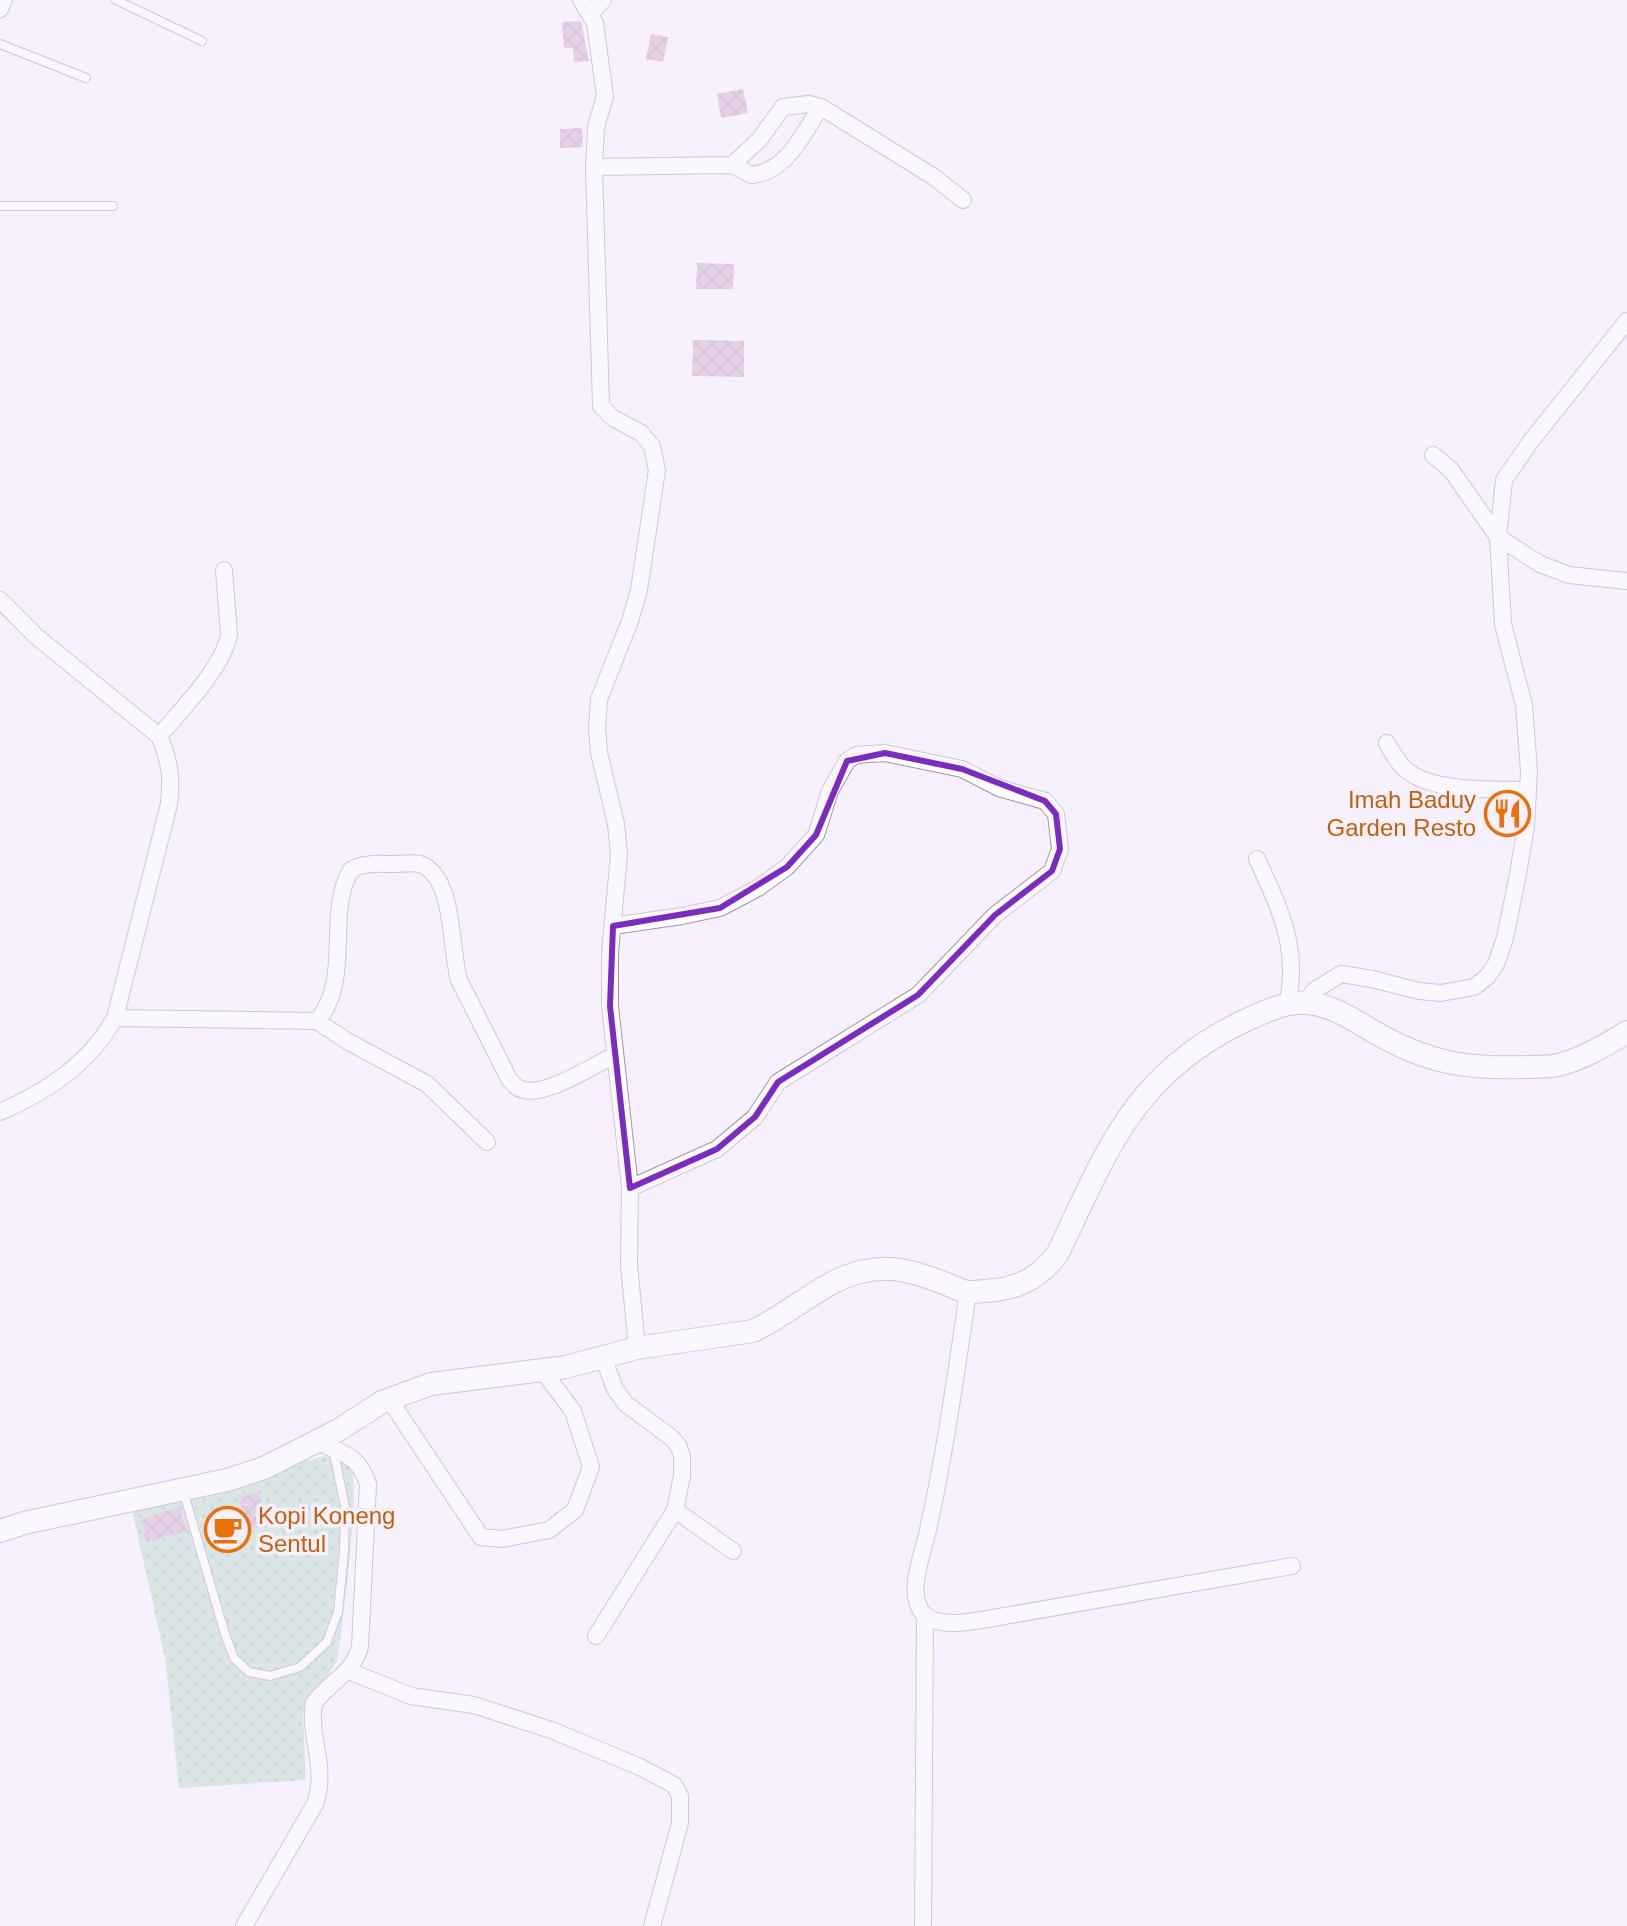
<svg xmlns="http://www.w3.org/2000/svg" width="1627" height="1926" viewBox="0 0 1627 1926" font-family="Arial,sans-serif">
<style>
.park{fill:url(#park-dots)}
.building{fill:url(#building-cross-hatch)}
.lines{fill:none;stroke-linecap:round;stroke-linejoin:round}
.lane-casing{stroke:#a193b3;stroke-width:10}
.street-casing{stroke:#a193b3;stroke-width:18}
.secondary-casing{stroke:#a193b3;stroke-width:24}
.lane{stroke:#fff;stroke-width:8}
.street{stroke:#fff;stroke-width:16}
.secondary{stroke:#fff;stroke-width:22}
.marked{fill:none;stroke:#7b2cbf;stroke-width:6;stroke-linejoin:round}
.labels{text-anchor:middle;stroke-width:7;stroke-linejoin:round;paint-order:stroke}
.food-label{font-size:24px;fill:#c56008;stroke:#f7f1ff;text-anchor:end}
</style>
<defs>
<pattern id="park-dots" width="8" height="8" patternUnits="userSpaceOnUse" patternTransform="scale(2)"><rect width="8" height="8" fill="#b7d9c8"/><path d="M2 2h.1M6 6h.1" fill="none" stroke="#9cb9ab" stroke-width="1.8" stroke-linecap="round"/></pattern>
<pattern id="building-cross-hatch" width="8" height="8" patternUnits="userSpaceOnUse" patternTransform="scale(2)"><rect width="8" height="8" fill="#d1adcd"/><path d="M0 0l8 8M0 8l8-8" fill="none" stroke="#b394af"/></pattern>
</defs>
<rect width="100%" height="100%" fill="#f7f1ff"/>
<!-- park -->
<path class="park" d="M328 1455 353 1466 354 1511 347 1586 337 1661 303 1713 306 1780 179 1788 165 1658 132 1510Z"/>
<!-- building -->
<path class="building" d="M581 21 589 61 574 62 573 48H564L562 22Z
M651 34 668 37 663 62 646 59Z
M743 89 748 113 721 118 717 94Z
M582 128 583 147 560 148V129Z
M697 263 734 264 733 289H696Z
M693 340 744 341V377L692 376Z
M259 1492 267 1527 245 1529 240 1496Z
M180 1507 187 1531 146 1542 142 1519Z"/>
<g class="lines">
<defs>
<path id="lane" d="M116 0 202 41
M0 44 86 78
M0 206H113
M183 1490 225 1634 234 1658 249 1672 270 1676 300 1667 327 1642 338 1612 344 1551 345 1506 333 1449"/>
<path id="street" d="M581 0 595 23 605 96 596 127 594 167 601 406 613 418 641 433 652 446 657 470 639 590 630 621 599 699 597 728 599 753 616 824 619 854 610 953V1006L630 1188 629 1265 637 1348
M0 9 4 0
M591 13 603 0
M732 165 752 175C787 172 803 133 821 107
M594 167 732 165 759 140 783 107 809 104 821 107 934 177 963 200
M1433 455 1451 470 1498 537 1540 564 1569 575 1627 581
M0 600 37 637 159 736C170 760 172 778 169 804L115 1018C90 1063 47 1092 0 1112
M159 736C182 709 222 669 229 635L224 570
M1387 743C1392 752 1397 762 1405 769 1432 793 1493 789 1528 790
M1257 859C1280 909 1300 949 1287 1005
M613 926 682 916 720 908 758 888 787 867 816 835 830 791 847 761 856 755 885 753 962 769 999 788 1045 801 1056 814 1060 849 1052 871 995 915 918 995 778 1082 755 1117 717 1149 630 1188
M1305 1003 1315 990 1341 974 1372 979 1419 991 1441 993 1474 987 1487 977 1496 964 1505 938 1518 874 1526 826 1529 771 1524 705 1503 624 1498 537 1504 480 1531 441 1627 321
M115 1018 317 1021 347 1041 427 1084 487 1142
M317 1021C353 979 325 913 351 870 364 862 380 864 395 864 403 864 413 862 420 864 455 876 450 949 459 980L509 1079C513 1084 517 1089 524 1090 547 1096 594 1065 615 1055
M968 1292C956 1374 945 1454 927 1534 922 1556 907 1593 922 1612 936 1630 974 1621 993 1618L1292 1566
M389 1399 481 1537 502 1539 549 1530 575 1510 591 1467 573 1411 542 1370
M675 1510 733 1551
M596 1636 675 1510 682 1476V1456L679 1447 672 1438 626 1404 615 1389 603 1357
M349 1671 411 1696 474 1705 554 1731 640 1767 674 1785 680 1796V1823L652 1926
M244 1926 315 1804C328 1767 308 1737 314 1703 331 1680 351 1676 360 1647L368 1484C359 1455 342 1453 317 1442
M923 1926 925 1616"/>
<path id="secondary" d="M0 1531 24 1523 227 1480 264 1468 337 1431 382 1402 431 1384 566 1367 637 1348 753 1331C790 1314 821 1282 860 1272 891 1264 915 1272 944 1283 951 1286 959 1290 967 1292 972 1293 980 1291 985 1291 1017 1289 1039 1279 1058 1253 1106 1153 1132 1077 1238 1024 1259 1014 1284 1001 1307 1003 1336 1005 1360 1025 1385 1038 1433 1064 1471 1069 1526 1067 1537 1066 1551 1068 1562 1064 1586 1057 1606 1045 1627 1032"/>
</defs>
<!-- lane casing -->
<use href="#lane" class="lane-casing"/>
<!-- street casing -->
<use href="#street" class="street-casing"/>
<!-- secondary casing -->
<use href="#secondary" class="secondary-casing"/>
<!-- lane -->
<use href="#lane" class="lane"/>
<!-- street -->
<use href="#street" class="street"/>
<!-- secondary -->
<use href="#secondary" class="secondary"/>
</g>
<!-- marked area -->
<path d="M0 0H1627V1926H0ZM885 753 962 769 1045 801 1056 814 1060 849 1052 871 995 915 918 995 778 1082 755 1117 717 1149 630 1188 610 1006 613 926 720 908 787 867 816 835 847 761Z" fill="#f7f1ff" fill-opacity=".55" fill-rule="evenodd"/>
<path class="marked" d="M885 753 962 769 1045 801 1056 814 1060 849 1052 871 995 915 918 995 778 1082 755 1117 717 1149 630 1188 610 1006 613 926 720 908 787 867 816 835 847 761Z"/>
<!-- icons -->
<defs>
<symbol id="restaurant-ring" viewBox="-11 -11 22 22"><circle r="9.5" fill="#f7f1ff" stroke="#e8710a" stroke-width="1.5"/><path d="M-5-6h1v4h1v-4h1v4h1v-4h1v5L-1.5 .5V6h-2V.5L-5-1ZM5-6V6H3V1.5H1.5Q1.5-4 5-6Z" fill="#e8710a"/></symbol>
<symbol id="cafe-ring" viewBox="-11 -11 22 22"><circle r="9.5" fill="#f7f1ff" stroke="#e8710a" stroke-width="1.5"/><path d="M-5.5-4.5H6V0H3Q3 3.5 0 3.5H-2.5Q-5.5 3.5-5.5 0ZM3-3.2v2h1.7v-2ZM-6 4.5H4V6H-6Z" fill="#e8710a"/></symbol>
</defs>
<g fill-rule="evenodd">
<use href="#restaurant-ring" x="1482" y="788" width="51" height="51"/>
<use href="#cafe-ring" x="202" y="1504" width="51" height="51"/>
</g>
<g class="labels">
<!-- food labels -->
<g class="food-label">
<text x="1476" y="808">Imah Baduy<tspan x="1476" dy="28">Garden Resto</tspan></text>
<text x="258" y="1524" text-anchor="start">Kopi Koneng<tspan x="258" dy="28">Sentul</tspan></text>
</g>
</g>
</svg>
